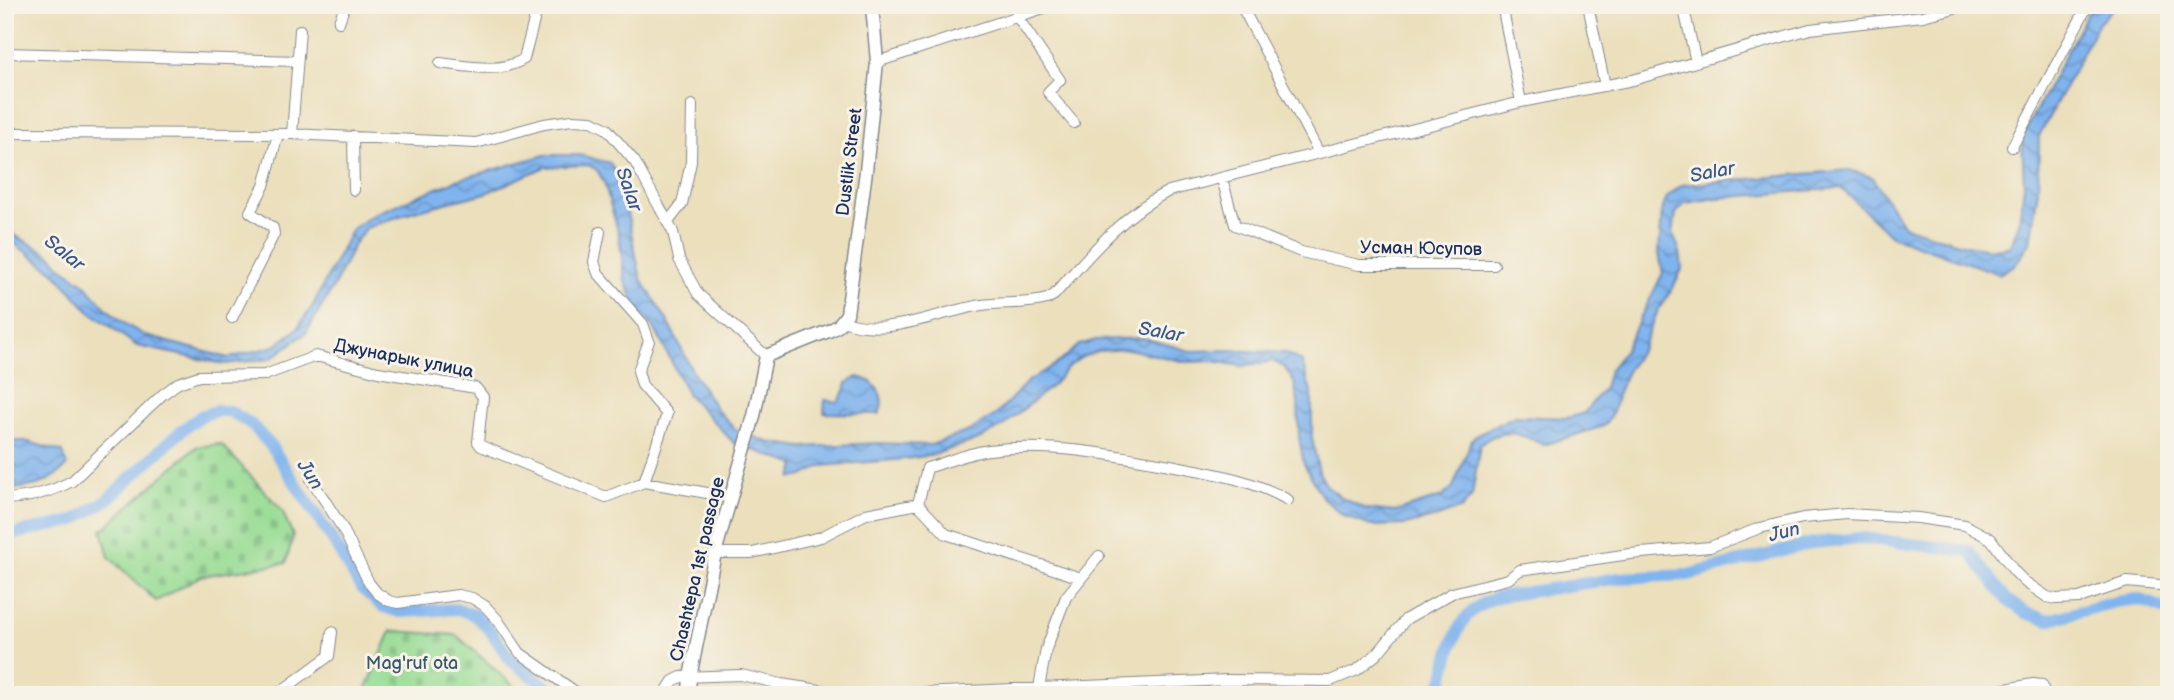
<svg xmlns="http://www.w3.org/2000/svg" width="2174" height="700" viewBox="0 0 2174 700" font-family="'Balsamiq Sans',sans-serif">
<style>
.cemetery{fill:url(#cemetery-stones);stroke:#588578;stroke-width:2}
.water{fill:url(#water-waves);stroke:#4e72a6;stroke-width:2}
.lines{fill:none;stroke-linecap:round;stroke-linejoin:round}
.canal{stroke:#80b4ee;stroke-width:12}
.minor-casing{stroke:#83878d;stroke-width:12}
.tertiary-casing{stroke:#83878d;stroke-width:15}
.minor{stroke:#fff;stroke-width:10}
.tertiary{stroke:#fff;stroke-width:12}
.labels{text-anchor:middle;stroke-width:6;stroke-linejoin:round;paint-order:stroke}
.street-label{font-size:18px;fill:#1b2f5e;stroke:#f7f3e8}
.park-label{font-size:18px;fill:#3a5a6b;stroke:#f7f3e8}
.water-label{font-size:19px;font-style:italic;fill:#395789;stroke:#f7f3e8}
</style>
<defs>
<pattern id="cemetery-stones" width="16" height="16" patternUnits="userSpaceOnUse" patternTransform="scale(1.75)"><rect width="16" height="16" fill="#96db93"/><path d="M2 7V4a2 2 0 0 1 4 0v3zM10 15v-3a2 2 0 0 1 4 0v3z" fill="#81bc81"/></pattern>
<pattern id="water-waves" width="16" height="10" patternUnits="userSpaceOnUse" patternTransform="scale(1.75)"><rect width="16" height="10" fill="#80b4ee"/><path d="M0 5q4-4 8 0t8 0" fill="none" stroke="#6893c4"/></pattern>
</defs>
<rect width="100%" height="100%" fill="#f7f3e8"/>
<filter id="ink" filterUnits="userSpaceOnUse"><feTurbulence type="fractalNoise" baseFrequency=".0143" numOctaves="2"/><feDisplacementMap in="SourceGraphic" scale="14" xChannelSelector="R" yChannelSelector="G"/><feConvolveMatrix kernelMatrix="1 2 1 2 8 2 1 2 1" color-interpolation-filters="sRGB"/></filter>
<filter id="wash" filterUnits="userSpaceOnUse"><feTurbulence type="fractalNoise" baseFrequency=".00686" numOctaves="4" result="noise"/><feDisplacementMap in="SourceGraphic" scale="28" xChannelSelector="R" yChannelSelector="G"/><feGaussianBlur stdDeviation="1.57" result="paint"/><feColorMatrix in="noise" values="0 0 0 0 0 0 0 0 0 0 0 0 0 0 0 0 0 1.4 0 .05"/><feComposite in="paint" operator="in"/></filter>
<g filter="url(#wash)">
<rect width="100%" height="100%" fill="#ebdfbc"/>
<!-- cemetery -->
<path class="cemetery" d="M221 444 282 510 293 536 286 563 201 576 156 601 109 557 102 530 196 447Z
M391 631 456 635 524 695H364Z"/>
<!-- water -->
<path class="water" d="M2095 5H2116L2098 24 2039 136 2038 190 2030 242 2016 264 1999 274 1891 236 1841 188 1717 198 1685 203 1676 213 1673 233 1680 252 1682 269 1672 290 1658 310 1641 350 1628 369 1618 392 1613 412 1604 426 1544 445C1522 434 1501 425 1480 445L1472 496 1462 508 1438 517 1405 525 1371 526 1344 516 1323 498 1314 483 1304 464 1299 438 1298 402 1294 382 1284 367 1272 361 1243 366 1212 361 1186 362 1128 349 1099 351 1082 357 1068 367 1054 384 1004 425 980 439 932 455 905 459 821 466 803 476 792 478 796 465 734 443 688 395 655 329 635 305 625 281 619 235 604 182 597 170 588 165 545 167 486 193 414 211 366 228 354 244 334 286 306 333 270 359 224 364 137 346 88 310 54 272 5 237V230L51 255 62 267 85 284 105 307 125 324 146 336 229 358 275 346 296 330 312 307 352 229 374 214 457 180 545 155H580L610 163 620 180 641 279 667 320 693 372 717 410 736 430 768 442 802 447 878 443 931 445 969 431 997 414 1027 382 1061 361 1079 345 1096 340 1144 338 1190 351 1229 350 1285 353 1302 362 1312 396V438L1316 458 1319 472 1326 486 1342 498 1366 509 1395 512 1442 497 1453 487 1472 439 1479 433 1515 416 1567 418 1584 413 1604 388 1609 371 1624 351 1663 273 1659 254 1662 211 1667 197 1682 185 1849 170 1872 177 1904 226C1929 233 1988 257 2010 246L2019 223 2024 186 2022 137 2087 14Z
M858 377C876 380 887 397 879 414L824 413 825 400 838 402 845 391 847 383Z
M5 441H25L63 452 67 466C47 486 32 487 5 490Z"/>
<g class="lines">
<!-- canal -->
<path class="canal" d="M5 536 73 521 107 500 181 431 201 416 216 411H230L252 425 271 446 333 541 361 588 383 607 400 612 458 609 474 615 489 629 511 661 559 695
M1439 695C1447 670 1450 635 1468 615 1476 606 1486 602 1497 597L1619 578 1688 575 1813 543 1861 538 1969 551 2007 600 2026 613 2048 620 2115 602 2138 599 2169 610"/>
</g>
</g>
<g filter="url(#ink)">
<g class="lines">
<defs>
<path id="minor" d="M1241 5 1319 153
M1502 5 1521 102
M1588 5 1605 86
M1683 5 1696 62
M1018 18 1060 80 1048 92 1074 123
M339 22 345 5
M5 53 297 61
M877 62 1053 5
M440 63C467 66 500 74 524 59L538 5
M5 133 292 134 476 143 544 124 572 120 592 121 607 129 635 162 673 232 679 259 698 294 766 356
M292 134 300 30
M353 136 354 190
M2012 147 2088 5
M1222 179 1235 225 1301 252 1359 265H1494
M668 222 682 204 691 162 692 105
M600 232 594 262 598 273 643 324 649 341 638 371 642 385 667 414 644 482
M232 318 274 234 273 228 250 212 264 186 278 134
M843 321C888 338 937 312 982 305 1003 302 1026 305 1047 299L1054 295C1088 257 1122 214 1169 191L1521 102 1633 80 1810 29 1923 16 1967 5
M311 479 343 529 369 583 377 593 389 601 398 603 458 595 472 598 485 606 497 619 520 653 580 695
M5 499C29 498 51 492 72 481L162 395 178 383 199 376 265 375 316 356 378 372 476 388 483 397 478 442 481 446 606 497 644 482 730 497
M918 504 927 468C947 462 968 453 989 450 1050 443 1110 454 1170 465 1211 473 1251 479 1288 500
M918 504 946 534 1081 578
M715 553H752L821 537 866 514 918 504
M1039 688 1046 649 1066 597 1099 556
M276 695 329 656 332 632
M664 695 673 681 681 677 741 675 781 684 852 695
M873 695 1228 680 1330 681 1357 670 1377 654 1406 619 1452 593 1508 579 1520 570 1630 554 1710 547 1760 528 1803 518 1847 514 1918 518 1965 525 1991 539 2014 571 2025 582 2047 597 2056 599 2079 598 2127 582 2169 586
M1973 695 2033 684 2042 685 2045 695"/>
<path id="tertiary" d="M689 690 690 677 715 553 754 416 766 356 831 330 838 326 847 314 866 171 877 62 872 5"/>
</defs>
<!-- minor casing -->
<use href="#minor" class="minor-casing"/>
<!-- tertiary casing -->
<use href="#tertiary" class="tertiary-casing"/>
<!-- minor -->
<use href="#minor" class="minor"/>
<!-- tertiary -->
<use href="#tertiary" class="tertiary"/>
</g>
</g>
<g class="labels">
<!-- street labels -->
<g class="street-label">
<text transform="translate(849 162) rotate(-83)" y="6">Dustlik Street</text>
<text transform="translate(1421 248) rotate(1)" y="6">Усман Юсупов</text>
<text transform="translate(404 358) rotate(11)" y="6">Джунарык улица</text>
<text transform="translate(697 569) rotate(-77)" y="6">Chashtepa 1st passage</text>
</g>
<!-- park labels -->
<g class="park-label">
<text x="412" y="669">Mag'ruf ota</text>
</g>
<!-- water labels -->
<g class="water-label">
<text transform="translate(1712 171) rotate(-11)" y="7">Salar</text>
<text transform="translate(630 189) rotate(71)" y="7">Salar</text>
<text transform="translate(65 252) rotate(39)" y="7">Salar</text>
<text transform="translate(1161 331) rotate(10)" y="7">Salar</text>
<text transform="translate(311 474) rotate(57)" y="7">Jun</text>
<text transform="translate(1784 531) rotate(-14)" y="7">Jun</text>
</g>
</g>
<!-- margin -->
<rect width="2174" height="700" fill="none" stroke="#f7f3e8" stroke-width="28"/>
</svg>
